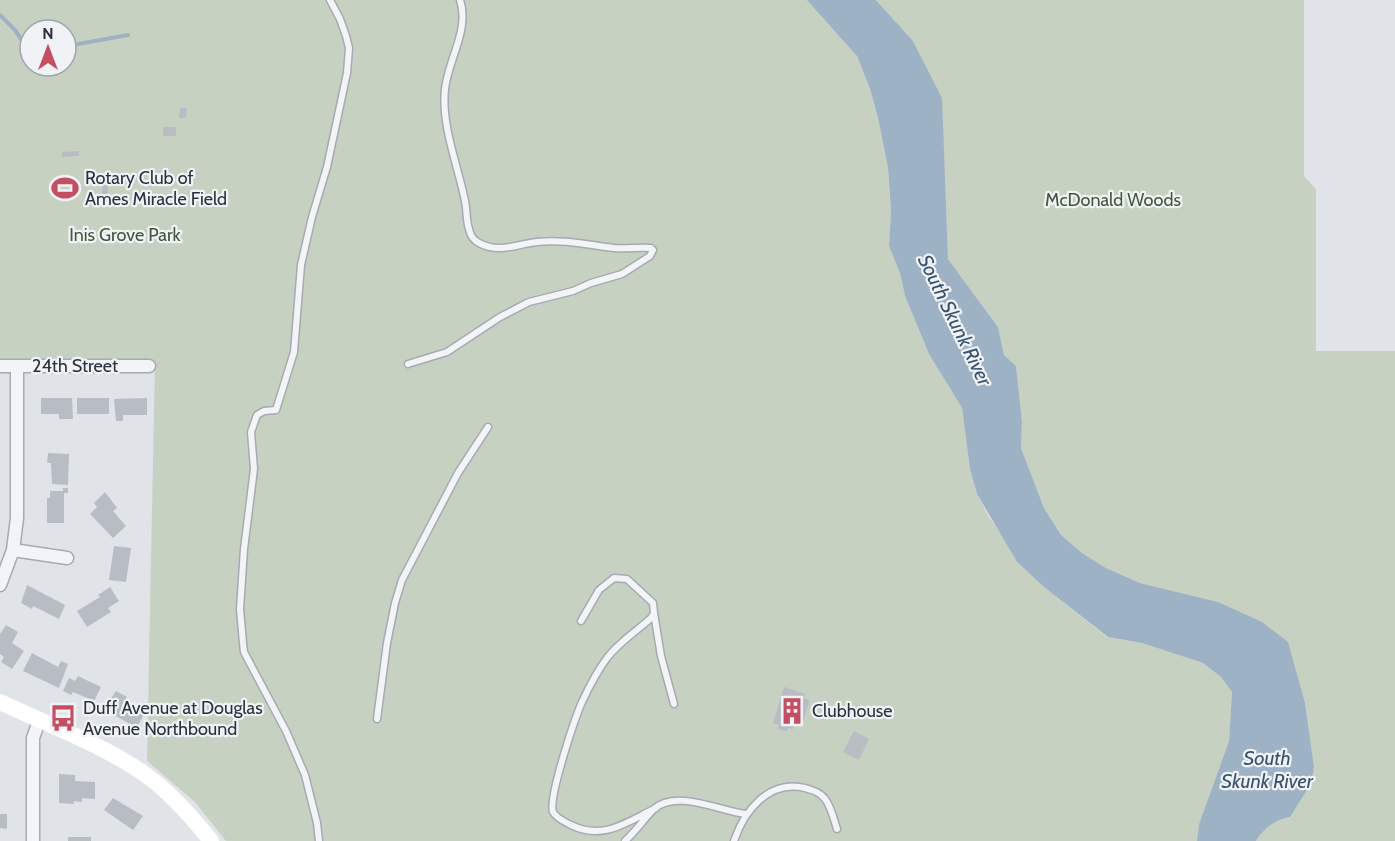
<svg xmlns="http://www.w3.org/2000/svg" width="1395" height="841" viewBox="0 0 1395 841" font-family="Cabin,sans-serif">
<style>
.green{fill:#c6d1c2;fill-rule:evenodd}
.water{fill:#9eb2c5}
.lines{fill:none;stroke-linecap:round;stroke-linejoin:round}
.stream{stroke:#9eb2c5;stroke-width:4}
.building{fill:#b8bdc4}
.service-casing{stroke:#a6aab2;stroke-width:9}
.minor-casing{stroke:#a6aab2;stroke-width:15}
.service{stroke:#f3f4f7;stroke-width:6}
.minor{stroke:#f3f4f7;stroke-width:12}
.secondary{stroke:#fff;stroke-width:16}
.labels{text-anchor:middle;stroke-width:4.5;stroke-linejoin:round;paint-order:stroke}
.poi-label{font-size:18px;fill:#2a323e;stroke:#f0f2f6;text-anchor:start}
.park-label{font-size:18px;fill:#3f5938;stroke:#f0f2f6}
.street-label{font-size:18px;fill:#2a323e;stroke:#f0f2f6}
.water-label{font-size:20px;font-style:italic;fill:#37516f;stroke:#f0f2f6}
</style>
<rect width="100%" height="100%" fill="#e0e3e8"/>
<!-- green -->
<path class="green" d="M0 0H809L857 56 870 89 878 118 888 168 891 211 889 246 900 273 905 296 929 354 962 408 970 469 977 494 989 517 1003 537 1017 562 1044 587 1107 637 1142 643 1203 663 1221 677 1232 692 1229 741 1199 824 1197 841H226L195 802 147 761 155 361 0 360ZM30 30H66V66H30Z
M876 0H1304V176L1316 189V351H1395V841H1256C1263 829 1276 819 1290 817L1311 784 1314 767 1305 703 1296 675 1218 602 1140 583 1106 568 1082 553 1061 535 1044 508 1021 448 1022 421 1016 366 1004 355 998 327 948 259 941 97 913 41Z"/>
<!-- water -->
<path class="water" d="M807 0H876L913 41 942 98 948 259 998 327 1004 355 1016 366 1022 421 1021 448 1044 508 1061 535 1082 553 1106 568 1140 583 1218 602 1262 622 1288 642 1305 703 1314 767 1311 784 1290 817C1276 819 1263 829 1256 841H1197L1199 824 1229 741 1232 692 1221 677 1203 663 1142 643 1108 637 1044 587 1017 562 977 494 970 469 962 408 929 354 905 296 900 273 889 246 891 211 888 168 878 118 870 89 857 56Z"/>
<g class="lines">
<!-- stream -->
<path class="stream" d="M0 15 15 30 30 52
M66 49 78 44 128 35"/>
</g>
<!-- building -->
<path class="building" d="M180 108H187L186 118H179Z
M163 127H176V136H163Z
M79 151V156L62 157V152Z
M102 179H108V195H102Z
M41 398H72L73 419H59V414H41Z
M77 398H109V414H77Z
M147 398V415H123V421H116L114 399Z
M48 453 69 454 68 485 52 484 51 463H47Z
M63 488H68V493H64V523H47V498H50V491H63Z
M105 492 117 508 113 511 126 526 113 538 90 514 97 507 94 503Z
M114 546 131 548 126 582 109 580Z
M27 585 65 605 59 619 33 606 32 609 21 603Z
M110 587 119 601 108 608 111 612 87 627 77 611 100 597 98 595Z
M6 625 18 632 12 643 24 651 12 669 1 662 4 657 0 654V634Z
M32 653 58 667 61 661 68 664 59 688 23 671Z
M78 676 101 687 94 701 73 692 71 695 63 691 69 678 75 681Z
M784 687 805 694 803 698 810 700 802 725 795 723 793 729 788 728 787 731 778 729 779 725 773 723Z
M116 691 127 697 124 701 145 712 137 728 114 715 115 713 105 708Z
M854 731 869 739 859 760 843 752Z
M59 774 75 775V781L95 782V799L82 798V802L74 801V804L59 803Z
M113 798 143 816 133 830 104 810Z
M0 814H7V829L0 828Z
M68 837H91V841H68Z"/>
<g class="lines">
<defs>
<path id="service" d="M408 364 447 352 500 317 529 302 573 291 591 283 622 274 650 256 653 250 651 248C639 247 626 249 614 248 588 245 563 239 537 242 517 244 499 254 479 243 473 240 470 234 469 229 466 220 467 210 465 201 458 166 441 125 445 89 448 60 470 29 460 0
M654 613 661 656 674 704
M581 621 599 590 614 578 627 579 653 603 654 613 651 618C637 631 619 642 607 658 598 670 589 687 582 702 575 718 548 798 553 812 556 818 565 822 571 825 603 841 627 822 656 808
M377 719 387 643 395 603 402 580 458 473 488 427
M319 841 317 823 305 775 286 731 244 652 243 643 240 609 244 549 254 469 251 432 257 415 264 411 276 410 294 352 301 265 312 217 327 167 347 73 349 48 346 36 340 19 330 0
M625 841C636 831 644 819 654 809 676 789 720 811 746 814
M734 841C744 811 769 779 805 788 812 790 820 792 825 799 831 806 834 820 837 829"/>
<path id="minor" d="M0 366H149
M13 550 67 558
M0 585 13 550 17 518V366
M33 841V738L39 721"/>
</defs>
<!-- service casing -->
<use href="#service" class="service-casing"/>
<!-- minor casing -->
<use href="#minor" class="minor-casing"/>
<!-- service -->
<use href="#service" class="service"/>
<!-- minor -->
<use href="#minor" class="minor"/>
<!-- secondary -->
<path class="secondary" d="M0 702C48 725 102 744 146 775 171 793 192 817 211 841"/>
</g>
<!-- icons -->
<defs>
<symbol id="stadium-bare" viewBox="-9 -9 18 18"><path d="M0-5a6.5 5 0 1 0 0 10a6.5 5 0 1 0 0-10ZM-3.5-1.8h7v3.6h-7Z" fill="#c44f62" stroke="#f0f2f6" stroke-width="2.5" paint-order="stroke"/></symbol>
<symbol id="building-bare" viewBox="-9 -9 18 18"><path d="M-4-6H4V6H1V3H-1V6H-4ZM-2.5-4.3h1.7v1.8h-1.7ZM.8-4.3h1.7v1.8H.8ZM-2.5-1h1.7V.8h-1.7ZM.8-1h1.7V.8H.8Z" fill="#c44f62" stroke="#f0f2f6" stroke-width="2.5" paint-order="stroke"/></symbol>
<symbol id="bus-bare" viewBox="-9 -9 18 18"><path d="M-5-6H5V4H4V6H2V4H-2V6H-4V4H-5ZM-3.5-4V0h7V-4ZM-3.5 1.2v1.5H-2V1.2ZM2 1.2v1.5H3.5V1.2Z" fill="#c44f62" stroke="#f0f2f6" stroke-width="2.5" paint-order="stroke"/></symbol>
</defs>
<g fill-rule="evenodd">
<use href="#stadium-bare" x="46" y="169" width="38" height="38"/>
<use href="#building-bare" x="773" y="692" width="38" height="38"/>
<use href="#bus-bare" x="44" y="699" width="38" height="38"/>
</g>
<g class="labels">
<!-- poi labels -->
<g class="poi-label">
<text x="85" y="184">Rotary Club of<tspan x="85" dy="21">Ames Miracle Field</tspan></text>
<text x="83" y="714">Duff Avenue at Douglas<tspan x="83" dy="21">Avenue Northbound</tspan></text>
<text x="812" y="717">Clubhouse</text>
</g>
<!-- park labels -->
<g class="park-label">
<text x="1113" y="206">McDonald Woods</text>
<text x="125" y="241">Inis Grove Park</text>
</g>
<!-- street labels -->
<g class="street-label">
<text x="75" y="372">24th Street</text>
</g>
<!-- water labels -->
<g class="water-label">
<text transform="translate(955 320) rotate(64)" y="7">South Skunk River</text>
<text x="1267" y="765">South<tspan x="1267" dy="23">Skunk River</tspan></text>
</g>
</g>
<!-- north arrow -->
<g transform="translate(48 48)"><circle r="28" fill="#f0f2f6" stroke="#a1a5ac" stroke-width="1.5"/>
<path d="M0-4.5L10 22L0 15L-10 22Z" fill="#c44f62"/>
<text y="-9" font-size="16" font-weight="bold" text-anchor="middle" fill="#2a323e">N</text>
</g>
</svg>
